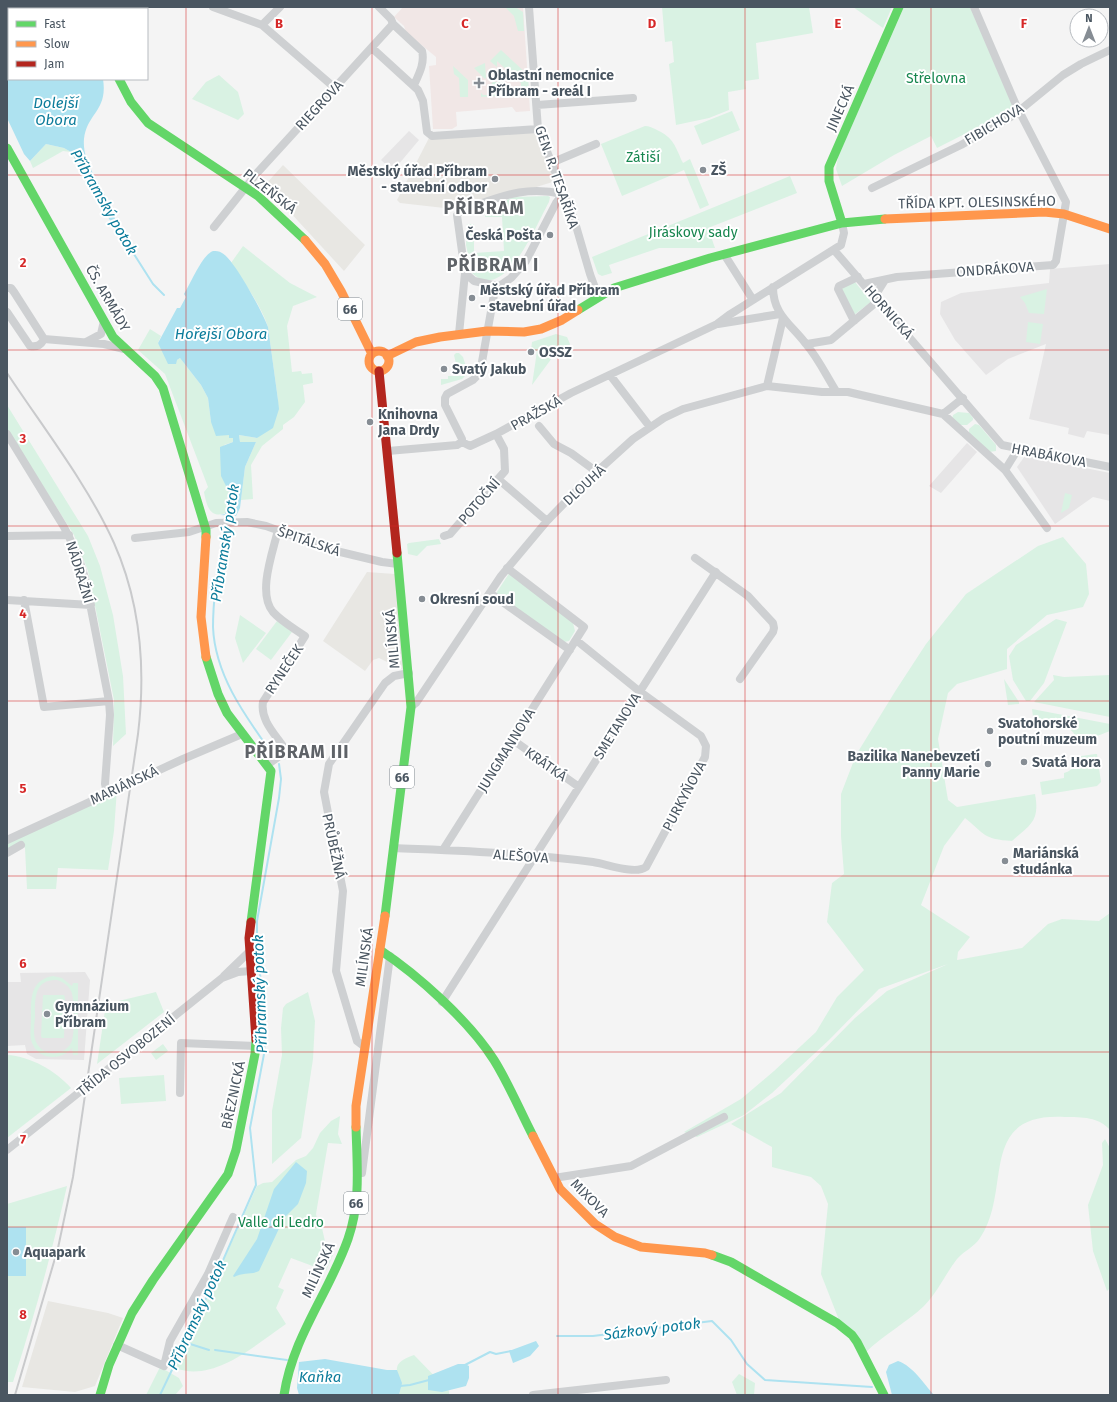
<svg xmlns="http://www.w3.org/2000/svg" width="1117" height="1402" viewBox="0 0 1117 1402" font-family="'Fira Sans',sans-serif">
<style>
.commercial{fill:#e8e7e3}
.education{fill:#e6e5e6}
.medical{fill:#f1e7e6}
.green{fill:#d9f2e3;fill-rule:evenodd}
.water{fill:#aee2f0}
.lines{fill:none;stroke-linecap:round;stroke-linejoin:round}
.stream{stroke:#aee2f0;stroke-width:2}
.street{stroke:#ced0d2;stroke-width:8}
.fast{stroke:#63d668;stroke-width:9}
.slow{stroke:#ff974d;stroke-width:9}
.jam{stroke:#b3261e;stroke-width:9}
.rail{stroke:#c9cacc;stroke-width:2}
.grid{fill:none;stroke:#d62828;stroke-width:1;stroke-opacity:0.55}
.poi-dot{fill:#868d94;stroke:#fff;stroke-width:1.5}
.labels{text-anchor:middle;stroke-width:4;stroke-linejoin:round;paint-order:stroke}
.shield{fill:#fff;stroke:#808990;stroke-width:1}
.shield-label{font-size:13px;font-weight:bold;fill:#4a5661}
.poi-label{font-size:14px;font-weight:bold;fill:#4a5661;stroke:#fff;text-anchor:start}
.park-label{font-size:14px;fill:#17864f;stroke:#fff}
.street-label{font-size:14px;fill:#4a5661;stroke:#fff}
.water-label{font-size:15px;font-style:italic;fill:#0c7c9b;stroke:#fff}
.district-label{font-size:18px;font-weight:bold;letter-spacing:1px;fill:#5f6368;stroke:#fff}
.grid-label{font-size:13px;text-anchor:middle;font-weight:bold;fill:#d62828;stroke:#fff;stroke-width:4;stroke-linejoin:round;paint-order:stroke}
</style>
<rect width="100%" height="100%" fill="#f4f4f4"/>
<!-- commercial -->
<path class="commercial" d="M539 127 559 180 462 210 400 203 397 200 430 136Z
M283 165 365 245 344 271 265 185Z
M367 572 395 574 405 671 379 658 373 660 365 671 323 641Z
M48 1301 108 1313 123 1318 95 1386 75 1392 22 1387Z"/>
<!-- education -->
<path class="education" d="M409 131 419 140 393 171 381 160Z
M1110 264V435L1087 431 1084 438 1068 434 1069 428 1029 419 1046 344 1008 359 986 375 955 340 940 314 941 302 961 293 1049 283 1050 269Z
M967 443 977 452 941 493 929 486Z
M1025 456 1110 473V501L1093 497 1055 524 1017 467Z
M85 972 90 980 84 1060 36 1059 27 1054 25 1045 7 1046V982H21L20 973Z"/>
<!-- medical -->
<path class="medical" d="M403 7H523L530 111 516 112 512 107 456 112 457 126 452 129H433L429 66 436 65V57L406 32 404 26 394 17Z"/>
<!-- green -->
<path class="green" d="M505 7H515L523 12 524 31H518L514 16Z
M662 7H809L813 33 756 43 759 79 745 81 746 89 728 92 729 110 709 118 676 125 669 64 674 62 672 41 665 42Z
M853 7H892L883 28Z
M904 7H970L1014 109 937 148 931 136 894 155 842 186 836 169 838 157Z
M501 50 528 75 529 93H524L521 90V83L497 61V67L490 61Z
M485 63 486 78 485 79 474 68Z
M453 66 468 80V97H460L459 78 454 74Z
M219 75 238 92 244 114 238 120 192 99 206 82Z
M493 82H505L516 93V95L481 97V93L483 95H493L491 84Z
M732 111 740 130 702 145 694 126Z
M645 126C649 126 653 128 657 130 674 138 675 146 683 163L690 159 709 205 700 209 684 170 622 196 601 144Z
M46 144 64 148 71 152 63 151 33 168 30 161Z
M790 176 797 193 708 228 715 248H659L609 265 612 273 602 276 598 274 592 257Z
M548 196 550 197 549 202C537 223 505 305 472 273L466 245 467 224H474V253L504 251 502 217H485V211L513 197Z
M243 246 290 283 317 297 293 306 287 326 292 372 301 371 302 374 312 373 313 383 303 385 305 402 294 417 283 425V429L262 446 251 465 253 499 241 500 245 467 256 442H240L239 435 257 438 278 400 268 327C260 303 244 283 231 263Z
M855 282 871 302 854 315 840 289Z
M1047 289 1044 314 1029 313 1025 303 1020 297Z
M1028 322 1043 324 1040 344 1026 342Z
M150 329 161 336 158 343 177 360 180 358 201 385 208 398 211 422 233 438V442L224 445 222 476 232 498 230 511C211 521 207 508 204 492L208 487 165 374 138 350Z
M556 334 567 337 570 344 568 349 552 358 532 385 537 351 531 350 532 342Z
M456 353H459L463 357 468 373 462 379 441 385V379H448V376H461L464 373V368L460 364H456L454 355Z
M7 405 88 536 100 566 113 615 123 676 126 734 113 746 114 700 88 571 74 535 7 429Z
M958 412 969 413 973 418V420L967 425H956L952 420 953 415Z
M975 424 979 425 996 445V451L989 452 969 434V429Z
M1065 493 1072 495 1069 508 1061 513Z
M1063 537 1086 564 1089 594 1083 607 1047 615 1007 649V669L957 684 948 693 938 739 948 800 957 807 1035 794C1040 821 1031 824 1012 841 983 839 986 835 965 818L944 846 921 905 970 937 958 952 957 960 1022 948 1048 924 1062 919 1099 921 1110 913V1130C1099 1117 1082 1117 1065 1117 976 1112 1013 1190 980 1238 974 1247 964 1251 957 1259 946 1273 937 1293 924 1306 906 1323 883 1335 865 1353L839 1320 821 1274 828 1204 821 1186 811 1177 772 1167V1147L731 1124 781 1093 855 1018 887 991 948 964 879 989 829 1040 772 1093 744 1115 697 1137 684 1132 741 1099 774 1071 816 1032 837 997 864 970 827 922 832 883 844 874 841 836V794L856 755 896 690 926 644 966 594 1038 546Z
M439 539 441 544 427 546 417 556 408 554 407 544 409 543Z
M510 572 573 623 575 631 569 641 564 642 495 595Z
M240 615 266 633 243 663 235 638Z
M1056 619 1067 622 1044 683 1030 701H1026L1013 680 1009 656 1016 645Z
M277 621 292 632 271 660 256 649Z
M1053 675 1064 677 1110 675V717L1034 702 1054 680Z
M1004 679 1019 702V704L1008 705Z
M1032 709 1110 724V731L1092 738 1077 741C1075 731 1068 727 1059 724V720L1034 724Z
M1095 754H1097L1101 782 1097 786 1042 795 1040 782 1064 778V773C1072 771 1076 765 1075 757Z
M117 789 114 831 108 870 58 868 56 889H27L25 848 23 846 7 853V840Z
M53 976 62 978 72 986 73 983H78V1055H73L72 1048C62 1060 41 1061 33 1045 29 1038 31 1028 31 1020 31 1001 29 980 53 976ZM57 980C63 982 68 985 71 991 75 999 75 1035 71 1043 63 1057 43 1057 36 1042 33 1035 34 1026 35 1018 35 1001 33 979 57 980Z
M156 992 164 1012 97 1064 106 1004Z
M308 992 315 1021 313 1059 301 1138 272 1164V1111L282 1055 281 1028 283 1008 286 1004Z
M43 995H64L65 998 64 1038H42L41 1036Z
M163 1044 168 1051 156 1060 151 1053Z
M7 1055C30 1056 56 1071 71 1088L7 1138Z
M164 1075 166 1101 121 1104 119 1078Z
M340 1116 338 1134 342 1144 328 1143 316 1214 317 1218 320 1219 326 1246 333 1255 326 1271 291 1258 278 1287 284 1290 276 1308 286 1324C255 1345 214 1383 175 1368L257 1186 263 1183 272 1182 296 1160 306 1156 313 1148 320 1133 331 1121Z
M1105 1139 1110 1148V1288L1107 1291 1093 1251 1088 1205 1103 1165 1102 1143Z
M67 1186C52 1252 34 1318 13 1382H7V1204Z
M414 1355 449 1391V1395H399C406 1376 382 1366 414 1355Z
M160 1367 179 1378 183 1386 175 1395H146Z
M739 1374 755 1383 754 1395H737L732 1382Z"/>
<!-- water -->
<path class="water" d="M7 17H9V79H103C108 111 87 113 84 139 82 160 98 181 107 199 112 210 116 220 119 231L112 224 71 152 64 148 46 144 30 161 24 154 7 118Z
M213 251C216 251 219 251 222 253 234 259 263 313 268 327L278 400 279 409 273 428 257 438 239 435 240 442H256L245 467 240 508 236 516 220 515 225 514 226 511H230L232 498 221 476 220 450V447L233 442V438H229V435L216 436 211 422 208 398 201 385 180 358 177 360 176 364H168L158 343 177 308H180L186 297 184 294C191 283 202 255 213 251Z
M296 1162 307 1171 306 1183 298 1204 284 1218 259 1271C251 1275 243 1272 234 1277L233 1276 257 1239 274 1189Z
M7 1227H26V1276H7Z
M536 1341 539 1346 530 1356 513 1363 509 1351Z
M325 1359 387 1370H397L402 1383 399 1395H299L297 1388 299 1362Z
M898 1361C913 1366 924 1384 934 1395H892L886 1372 889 1365Z
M458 1364H465L469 1366V1378L466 1386 442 1392 428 1390V1376Z"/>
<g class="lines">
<!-- stream -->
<path class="stream" d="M118 229 153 284 164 295
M225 524C220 558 213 592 213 627 215 676 246 717 273 755
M557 1336H593L712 1321 731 1340 747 1364 765 1380 872 1387
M184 1342 209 1350
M215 1350 287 1360
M465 1365 490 1352 496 1354 511 1351
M400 1386 410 1385 429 1380
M160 1395 210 1290 256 1185 250 1128 264 1054 265 1030 257 940V921L279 798 281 779 279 764"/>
<!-- street -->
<path class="street" d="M213 7 262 25 335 88
M379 7 391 19 393 24 422 51C425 63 419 74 414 85
M529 7 538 129 574 219 590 274 598 296
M117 9V7
M262 25 280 7
M372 48 418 90 423 101 427 132 432 136 538 129
M537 105 633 98
M551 163 596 144
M872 188 961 145 1014 115 1063 75 1081 64 1110 50
M214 227 257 173 393 24
M834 250 1002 445 1110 467
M724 254 753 300
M864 284 897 277 1053 265 1056 261 1066 202 1016 105 974 7
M498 286 474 281 465 273 457 215 462 210C499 198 522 185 563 194
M773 287C773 315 791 324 806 344 818 358 826 375 836 391
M7 288H11L14 292 44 339 104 344 124 349
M875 296 885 280
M7 312 30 346C38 347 41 345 44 339
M854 321 838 289 839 286 858 277
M718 324 780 314
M459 334 465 273
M86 342 101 334 104 321
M807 344 831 340 879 300
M610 375 650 427
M767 386 783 318
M943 414 963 398
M539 426 554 444 571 453 597 472
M7 434 64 527 77 553 85 578 109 701 110 715 105 784 107 793
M462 442 470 446 496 434 571 393 717 324 729 315 841 245 844 233 842 223
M462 442V439L445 405V398L447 394 473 380 480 373 495 289 511 278 526 261 556 203 563 194
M388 451 457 445 462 442
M1005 470 1018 449
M498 479 547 521
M7 536 69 535
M444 536 450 534 505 471 504 449 496 434
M135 538 189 532 216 523 247 522 266 526 332 550 382 562 398 564
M695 558 748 596 773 623 774 628 773 632 740 679
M490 593 570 650
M7 600 91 605
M24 600 44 707 109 701
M411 707 416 703 501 576 547 521 581 486 633 439 664 418 683 409 767 386 822 392H848L943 414 1005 470 1047 528
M513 740 579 787
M267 765 281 755 285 749C275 734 260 720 263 702L305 636C295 629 282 622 273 612 257 593 273 552 278 530
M7 840 183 759 242 734
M393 848C460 851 527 853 593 862 607 864 635 875 646 867L705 757 706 746 701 736 639 691 576 640
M443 850 584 627 507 568
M7 853 21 845
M224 976 250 951
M442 1002 716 572
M365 1047 357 1041 336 971 343 891 324 792 329 764 385 683 394 676 409 673
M180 1093 181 1043 256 1046
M7 1150 222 978 238 972 251 971
M362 1173 390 956
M554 1178 631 1166 724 1117
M117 1345 164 1366 170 1341 208 1274 233 1217
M533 1395 666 1380"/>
<!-- fast -->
<path class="fast" d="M84 7 85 9
M119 79 131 102 148 123 258 196 305 240
M7 148 113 337 155 376 163 388 206 530V537
M842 223 829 181V167L899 7
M578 310 614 288 710 258 842 223 885 219
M206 657 218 694 227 713 271 771 251 922
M385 916 411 707 397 553
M380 950C418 975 470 1022 494 1060 509 1084 520 1111 533 1136
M712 1255 731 1262 837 1323 852 1335 857 1342 884 1395
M100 1395 109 1365 132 1313 153 1280 228 1174 236 1150 255 1054 256 1040
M284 1395C293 1336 329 1293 348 1239 361 1202 357 1165 356 1127"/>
<!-- slow -->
<path class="slow" d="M885 219 1044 212 1064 214 1110 229
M305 240 325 264 341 291 372 354
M369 361a10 10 0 1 1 20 0a10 10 0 1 1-20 0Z
M387 356 416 342 440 337 487 331 524 332 541 329 562 320 578 310
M206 537 201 617 206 657
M356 1127V1106L385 916
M533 1136 560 1189 595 1224 615 1237 641 1247 705 1253 712 1255"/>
<!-- jam -->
<path class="jam" d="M379 371 397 553
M251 922 249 938 256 1040"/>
<!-- rail -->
<path class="rail" d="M7 373C42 426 88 485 114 543 141 604 146 668 138 734L73 1177 58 1248 15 1395"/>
</g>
<!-- grid -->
<path class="grid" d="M186 7V1395M372 7V1395M558 7V1395M745 7V1395M931 7V1395M7 175H1110M7 350H1110M7 526H1110M7 701H1110M7 876H1110M7 1052H1110M7 1227H1110"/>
<!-- markers -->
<g class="poi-dot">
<path d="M477 77h4v4h4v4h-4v4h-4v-4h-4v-4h4z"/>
<circle cx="703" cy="170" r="4"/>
<circle cx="495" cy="179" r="4"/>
<circle cx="550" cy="235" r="4"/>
<circle cx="472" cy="298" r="4"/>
<circle cx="531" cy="352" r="4"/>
<circle cx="444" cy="369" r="4"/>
<circle cx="370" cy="422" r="4"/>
<circle cx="422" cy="599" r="4"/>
<circle cx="990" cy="731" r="4"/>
<circle cx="1024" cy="762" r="4"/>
<circle cx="988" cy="764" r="4"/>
<circle cx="1005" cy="861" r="4"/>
<circle cx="47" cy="1014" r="4"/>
<circle cx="16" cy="1252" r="4"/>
</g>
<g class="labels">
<!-- shield labels -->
<g class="shield">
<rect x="338" y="298" width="24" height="22" rx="3"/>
<rect x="390" y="766" width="24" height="22" rx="3"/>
<rect x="344" y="1192" width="24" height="22" rx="3"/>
</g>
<g class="shield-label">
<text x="350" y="314">66</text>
<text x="402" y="782">66</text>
<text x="356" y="1208">66</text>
</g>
<!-- poi labels -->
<g class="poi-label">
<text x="488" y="80">Oblastní nemocnice<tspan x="488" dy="16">Příbram - areál I</tspan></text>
<text x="711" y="175">ZŠ</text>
<text x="487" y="176" text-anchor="end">Městský úřad Příbram<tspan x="487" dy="16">- stavební odbor</tspan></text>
<text x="542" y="240" text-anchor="end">Česká Pošta</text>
<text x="480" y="295">Městský úřad Příbram<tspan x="480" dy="16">- stavební úřad</tspan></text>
<text x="539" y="357">OSSZ</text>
<text x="452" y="374">Svatý Jakub</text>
<text x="378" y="419">Knihovna<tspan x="378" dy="16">Jana Drdy</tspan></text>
<text x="430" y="604">Okresní soud</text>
<text x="998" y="728">Svatohorské<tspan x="998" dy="16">poutní muzeum</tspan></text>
<text x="980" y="761" text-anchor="end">Bazilika Nanebevzetí<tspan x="980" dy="16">Panny Marie</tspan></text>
<text x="1032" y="767">Svatá Hora</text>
<text x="1013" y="858">Mariánská<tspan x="1013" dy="16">studánka</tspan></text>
<text x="55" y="1011">Gymnázium<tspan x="55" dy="16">Příbram</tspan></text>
<text x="24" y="1257">Aquapark</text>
</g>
<!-- park labels -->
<g class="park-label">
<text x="936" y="83">Střelovna</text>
<text x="643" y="162">Zátiší</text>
<text x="693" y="237">Jiráskovy sady</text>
<text x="281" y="1227">Valle di Ledro</text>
</g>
<!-- street labels -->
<g class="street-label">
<text transform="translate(319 105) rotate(-47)" y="5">RIEGROVA</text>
<text transform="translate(840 108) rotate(-66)" y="5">JINECKÁ</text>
<text transform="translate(994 124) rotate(-31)" y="5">FIBICHOVA</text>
<text transform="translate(557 177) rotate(71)" y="5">GEN. R. TESAŘÍKA</text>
<text transform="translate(270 191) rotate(38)" y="5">PLZEŇSKÁ</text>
<text transform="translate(977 202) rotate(-1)" y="5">TŘÍDA KPT. OLESINSKÉHO</text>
<text transform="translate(995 269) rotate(-4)" y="5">ONDRÁKOVA</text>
<text transform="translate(108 298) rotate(60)" y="5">ČS. ARMÁDY</text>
<text transform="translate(889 312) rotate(49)" y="5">HORNICKÁ</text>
<text transform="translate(536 413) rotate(-29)" y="5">PRAŽSKÁ</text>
<text transform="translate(1049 455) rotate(11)" y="5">HRABÁKOVA</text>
<text transform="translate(584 485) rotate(-43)" y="5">DLOUHÁ</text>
<text transform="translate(479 501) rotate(-49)" y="5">POTOČNÍ</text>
<text transform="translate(309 541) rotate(19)" y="5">ŠPITÁLSKÁ</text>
<text transform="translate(80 572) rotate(73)" y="5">NÁDRAŽNÍ</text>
<text transform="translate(392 639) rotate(-95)" y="5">MILÍNSKÁ</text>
<text transform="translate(284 669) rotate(-56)" y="5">RYNEČEK</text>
<text transform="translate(617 726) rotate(-58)" y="5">SMETANOVA</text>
<text transform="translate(506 750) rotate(-58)" y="5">JUNGMANNOVA</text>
<text transform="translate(546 764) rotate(35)" y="5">KRÁTKÁ</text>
<text transform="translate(124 785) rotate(-25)" y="5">MARIÁNSKÁ</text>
<text transform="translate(684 796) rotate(-62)" y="5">PURKYŇOVA</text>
<text transform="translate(334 846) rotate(78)" y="5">PRŮBĚŽNÁ</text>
<text transform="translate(521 856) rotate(4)" y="5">ALEŠOVA</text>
<text transform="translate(364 957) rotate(-82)" y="5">MILÍNSKÁ</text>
<text transform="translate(126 1055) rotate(-39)" y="5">TŘÍDA OSVOBOZENÍ</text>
<text transform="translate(233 1095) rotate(-78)" y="5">BŘEZNICKÁ</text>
<text transform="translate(590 1198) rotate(45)" y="5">MIXOVA</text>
<text transform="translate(318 1270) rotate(-65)" y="5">MILÍNSKÁ</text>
</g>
<!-- water labels -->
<g class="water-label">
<text x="56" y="108">Dolejší<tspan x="56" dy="17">Obora</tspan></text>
<text transform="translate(104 202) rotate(60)" y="5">Příbramský potok</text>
<text x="221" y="339">Hořejší Obora</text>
<text transform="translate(225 543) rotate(-81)" y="5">Příbramský potok</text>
<text transform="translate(260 994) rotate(-92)" y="5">Příbramský potok</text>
<text transform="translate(197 1315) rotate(-65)" y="5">Příbramský potok</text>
<text transform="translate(652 1329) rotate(-7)" y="5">Sázkový potok</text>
<text x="320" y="1382">Kaňka</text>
</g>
<!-- district labels -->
<g class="district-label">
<text x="484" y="214">PŘÍBRAM</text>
<text x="493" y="271">PŘÍBRAM I</text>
<text x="297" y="758">PŘÍBRAM III</text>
</g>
</g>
<g class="grid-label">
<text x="279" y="28">B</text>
<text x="465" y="28">C</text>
<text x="652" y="28">D</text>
<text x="838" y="28">E</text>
<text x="1024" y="28">F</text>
<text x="23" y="267">2</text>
<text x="23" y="443">3</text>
<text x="23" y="618">4</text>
<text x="23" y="793">5</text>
<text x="23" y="968">6</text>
<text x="23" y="1144">7</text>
<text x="23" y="1319">8</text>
</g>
<!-- border -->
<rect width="1117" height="1402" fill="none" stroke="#4a5661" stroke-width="16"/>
<!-- legend -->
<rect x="8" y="8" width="140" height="72" fill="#ffffff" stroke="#b7bbc0"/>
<rect x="16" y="21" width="20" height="6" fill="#63d668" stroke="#b7bbc0"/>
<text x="44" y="28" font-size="12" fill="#4a5661">Fast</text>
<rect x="16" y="41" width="20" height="6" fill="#ff974d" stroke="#b7bbc0"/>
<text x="44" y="48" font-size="12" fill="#4a5661">Slow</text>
<rect x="16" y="61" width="20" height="6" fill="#b3261e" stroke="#b7bbc0"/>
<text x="44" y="68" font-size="12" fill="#4a5661">Jam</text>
<!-- north arrow -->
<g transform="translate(1089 28)"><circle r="19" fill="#ffffff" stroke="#b7bbc0"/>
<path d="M0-3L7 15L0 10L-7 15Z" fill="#868d94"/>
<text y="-6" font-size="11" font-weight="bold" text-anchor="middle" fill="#4a5661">N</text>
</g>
</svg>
